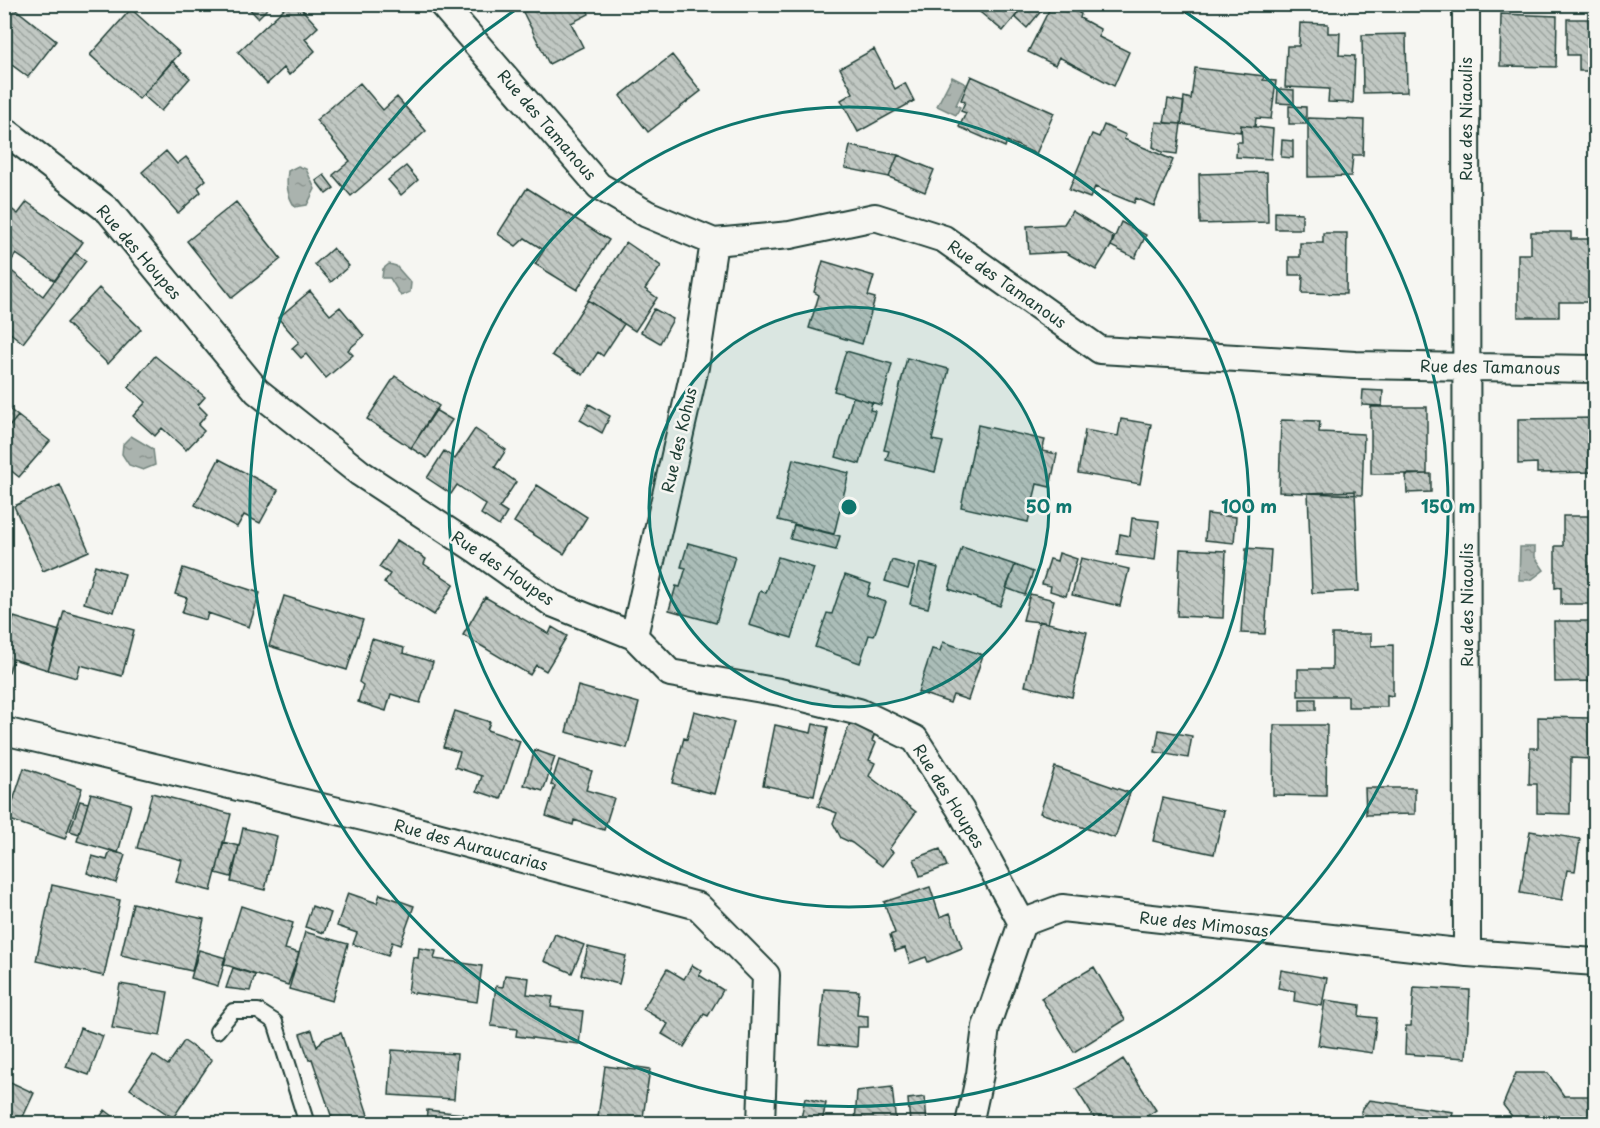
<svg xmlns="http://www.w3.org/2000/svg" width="1600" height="1128" viewBox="0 0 1600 1128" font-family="'Playpen Sans',sans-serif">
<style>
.water{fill:url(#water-ripples);stroke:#72847d;stroke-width:1.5}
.building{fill:url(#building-back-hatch);stroke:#1f3d34;stroke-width:1.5}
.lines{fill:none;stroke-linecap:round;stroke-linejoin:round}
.lane-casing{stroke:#1f3d34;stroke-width:18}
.street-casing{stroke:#1f3d34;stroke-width:30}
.lane{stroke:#f6f6f2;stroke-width:14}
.street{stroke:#f6f6f2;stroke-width:26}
.ring{fill:none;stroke:#0f766e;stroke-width:3}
.labels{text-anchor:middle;stroke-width:5;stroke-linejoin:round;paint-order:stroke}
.street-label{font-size:16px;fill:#1f3d34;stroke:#f6f6f2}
.centre{fill:#0f766e;stroke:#f6f6f2;stroke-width:3}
.ring-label{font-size:18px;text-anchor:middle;font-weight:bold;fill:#0f766e;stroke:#f6f6f2;stroke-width:5;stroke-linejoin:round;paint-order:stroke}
</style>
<defs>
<pattern id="water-ripples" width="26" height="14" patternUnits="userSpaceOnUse" patternTransform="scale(1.5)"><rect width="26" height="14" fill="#aab3ae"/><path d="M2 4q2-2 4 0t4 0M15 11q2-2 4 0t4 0" fill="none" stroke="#8a938e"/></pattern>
<pattern id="building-back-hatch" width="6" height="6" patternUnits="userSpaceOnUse" patternTransform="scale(1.5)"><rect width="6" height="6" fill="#c1c8c3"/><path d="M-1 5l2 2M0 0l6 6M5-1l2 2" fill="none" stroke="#9ca49f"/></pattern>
</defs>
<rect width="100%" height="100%" fill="#f6f6f2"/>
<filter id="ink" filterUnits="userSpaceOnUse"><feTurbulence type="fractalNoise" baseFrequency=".0167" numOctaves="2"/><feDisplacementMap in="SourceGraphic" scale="12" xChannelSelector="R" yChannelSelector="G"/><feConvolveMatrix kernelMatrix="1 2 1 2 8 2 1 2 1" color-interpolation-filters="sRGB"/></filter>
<g filter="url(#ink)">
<!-- water -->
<path class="water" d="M952 77 966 84 956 105 960 107 956 115 937 106Z
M298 166 306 169 315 189 307 205 295 207C287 195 286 185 288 171Z
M389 264 396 266 411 283 410 292 401 296 390 278H382L383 269Z
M131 436 153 449 155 465 143 470 129 465 122 454 123 444Z
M1520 547H1535V557L1544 570 1531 580H1519Z"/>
<!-- building -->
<path class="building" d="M4 4H9L56 41 28 77 4 59Z
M245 4H272L258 18Z
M289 4H297L318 27 305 39 315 51 289 75 284 68 267 84 238 52Z
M519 4H585L589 14 571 23 583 47 549 64Z
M970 4H1008L1018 13 1003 31Z
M1008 4H1047L1027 28 1015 17 1018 13Z
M1052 4H1063L1081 14 1080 18 1100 29 1099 37 1129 52 1114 86 1059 57 1055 65 1028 52Z
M131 9 180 53 139 99 90 55Z
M1501 14 1557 16 1556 67 1500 66Z
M1567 19H1596V71H1579V55H1567Z
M1300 23 1328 24V33H1340L1339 55 1355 56 1353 103 1328 102 1329 89 1285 87 1287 46H1299Z
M1406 34 1407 92 1363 93 1362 35Z
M874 49 895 89 905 83 914 101 858 132 841 100 853 93 840 68Z
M672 55 701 91 648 132 620 96Z
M172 61 190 78 161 111 143 95Z
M1195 68 1264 76 1263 80 1276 81 1271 119 1256 118 1255 127 1241 125 1240 132 1181 124 1184 97 1191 99Z
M971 76 1054 113 1036 154 1007 141 1005 147 959 127 966 113 961 111 965 102 961 100Z
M360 83 383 110 397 97 426 131 351 196 333 175 350 161 316 120Z
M1278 89 1294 90V104L1277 103Z
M1168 99 1184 102 1181 124 1164 123Z
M1289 106 1306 107V124H1289Z
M1308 118 1364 120 1363 155H1353L1351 176 1308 177Z
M1156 122 1181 124 1177 154 1162 152 1153 147Z
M1104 125 1126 135 1124 139 1173 160 1154 206 1136 198 1134 203 1095 187 1090 198 1069 190 1092 134 1099 137Z
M1241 125 1273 129 1271 159 1236 157 1237 142H1242Z
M1282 140 1293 141V158L1281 157Z
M850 146 898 155 889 177 845 168Z
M166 151 177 164 186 157 206 180 198 187 201 192 178 213 142 172Z
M898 155 934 170 925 192 889 177Z
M406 166 418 180 401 195 388 180Z
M1267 172 1268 222 1200 224 1199 174Z
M324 175 334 188 326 194 316 181Z
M527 188 609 240 577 290 535 264 544 250 525 238 516 246 498 234Z
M27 202 83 242 55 281 16 254 7 267 4 265V215L10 208 18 214Z
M236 202 281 259 232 298 187 241Z
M1072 211 1113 236 1111 246 1096 270 1065 252 1029 254 1027 226 1064 224Z
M1275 212 1302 213V229H1275Z
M1121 222 1146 235 1135 258 1111 246Z
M1531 232H1571V239H1589L1591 235H1596V302H1559V317H1518V254H1531Z
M1323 233H1347L1346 294 1302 293 1303 275H1289V257H1300V243H1323Z
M626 242 661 266 645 289 657 298 635 331 588 300Z
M333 248 349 266 331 282 315 264Z
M75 253 86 261 23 343 4 328V276L9 269 43 296Z
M823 261 874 276 868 296 875 298 862 344 809 328 819 295 814 292Z
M99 288 141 329 108 364 66 323Z
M310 291 330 315 340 307 364 336 348 350 353 355 326 378 306 354 301 358 292 348 299 342 278 318Z
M588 300 624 324 603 356 598 352 583 375 552 355Z
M654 309 673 319 660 343 641 332Z
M846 351 892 364 881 405 834 391Z
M155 356 205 397 198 405 207 414 198 425 204 431 186 450 162 428 155 436 133 416 146 402 128 387Z
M907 358 949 369 932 440 943 442 935 472 886 460 889 451 884 450Z
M395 376 439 406 411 448 367 419Z
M1363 390 1383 391 1382 406 1362 405Z
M853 397 872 402 870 410 875 411 860 464 836 457Z
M589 404 610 416 602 433 580 420Z
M4 405 18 416 4 433Z
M1371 407H1427V474H1371Z
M435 410 452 420 427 458 411 448Z
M18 416 50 441 19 477 4 465V433Z
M1596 418V472L1537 473V463L1518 464V419Z
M1121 419 1151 424 1140 484 1078 473 1085 430 1118 436Z
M1281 420 1320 421 1319 432 1364 434 1362 495 1279 492Z
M978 425 1045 440 1042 451 1057 454 1050 487 1037 484 1028 522 961 507Z
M475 429 506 450 495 467 516 482 499 508 507 513 499 526 481 514 486 505 457 485 451 494 427 478 444 451 455 459Z
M219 459 278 490 260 523 244 515 237 527 195 505Z
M793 459 849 473 834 534 778 520Z
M1427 474H1431V492L1407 493 1406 475Z
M60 485 89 551 43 571 14 506Z
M537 485 587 517 564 554 514 522Z
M1355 491 1359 591 1312 593 1308 493Z
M1207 514 1236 517 1234 543 1205 540Z
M1563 516H1596V604H1561V587L1555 588V546H1563Z
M1132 518 1159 521 1155 560 1117 555 1120 534 1130 536Z
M794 525 840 536 836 550 790 539Z
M397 540 426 559 424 564 454 584 434 615 384 583 390 574 379 567Z
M688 543 735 556 716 623 669 610 676 586 680 587 686 568 681 567Z
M962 547 1015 565 1000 606 949 589Z
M1246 548 1271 550 1265 634 1241 633Z
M1180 549 1226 551 1223 618 1177 616Z
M1059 553 1077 559 1066 596 1050 591 1051 586 1042 584 1050 559 1057 561Z
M778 557 814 568 792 638 749 625 760 591 766 593Z
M1081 558 1129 569 1120 606 1072 595Z
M892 560 915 567 908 588 885 581Z
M920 563 938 568 928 608 910 604Z
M95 565 125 574 114 612 84 603Z
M1015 565 1033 572 1025 595 1006 588Z
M183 568 260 593 249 627 208 613 206 620 182 613 187 598 175 594Z
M845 575 871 584 867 596 886 602 874 636 869 635 860 663 815 647 827 613 832 614Z
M1030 594 1054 600 1048 623 1023 620Z
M284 596 363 620 347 670 269 646Z
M485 597 549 634 552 627 567 636 546 671 536 665 530 675 463 635Z
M64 611 134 630 122 676 80 665 77 678 48 670Z
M14 617 60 631 48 670 13 659 9 672 4 671V622L12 624Z
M1039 621 1087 632 1072 697 1025 686Z
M1554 621H1596V681L1555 682Z
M1332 634H1371V646L1393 645V696L1387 695V707H1348V696H1298V669H1332Z
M372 639 404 648 403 653 433 662 420 703 391 694 386 711 358 702 363 685 359 682Z
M943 642 983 655 968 700 953 695 950 703 918 692 932 649 940 651Z
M578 686 639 703 627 748 566 732Z
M1300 699H1316V710L1300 711Z
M455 711 490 722 487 730 520 741 501 799 477 791 482 776 455 767 460 752 443 747Z
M694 711 734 722 715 794 672 783 684 738 687 739Z
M1538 717 1591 718 1590 759 1571 758 1570 814 1537 813V784H1529L1530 748H1538Z
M851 721 876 731 872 741 876 743 869 760 875 763 869 776 916 812 889 849 893 852 882 866 852 843 841 838 833 823 837 813 818 806Z
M813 724 828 727 814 796 763 785 775 725 811 733Z
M1274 725H1327L1326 796 1273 795Z
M1159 730 1192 736 1188 758 1155 752Z
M535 750 555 757 543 791 524 785Z
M559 760 592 771 586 790 614 798 604 830 574 820 573 825 546 816 555 786 551 785Z
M1055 767 1130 793 1115 838 1040 813Z
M24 768 82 788 65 839 7 819Z
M1365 788H1415V814L1366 815Z
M91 793 131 804 118 853 77 841Z
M152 793 231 814 211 891 176 882 182 860 137 848Z
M1163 798 1224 811 1214 854 1153 841Z
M80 801 88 803 79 834 70 831Z
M243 828 277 836 265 890 231 882Z
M1530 831 1580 839 1575 871 1567 870 1562 900 1520 893Z
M223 842 239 846 231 877 216 873Z
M940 849 947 866 920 876 914 859Z
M110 850 125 855 116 883 87 873 92 856 107 860Z
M52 885 120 900 104 976 36 961Z
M930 887 940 917 950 913 962 948 928 962 926 957 910 963 905 948 895 951 890 935 895 933 884 902Z
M348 893 377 903 380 894 414 906 400 945 392 942 388 956 353 944 357 933 337 926Z
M133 903 204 919 192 971 121 955Z
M241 906 293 923 285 949 299 953 288 985 223 964Z
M312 906 331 913 324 933 305 927Z
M305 932 348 944 332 1001 289 989Z
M555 934 584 945 572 973 544 961Z
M588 947 626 956 619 984 581 975Z
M419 948 436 951 434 959 482 966 477 1002 408 992 413 957 418 958Z
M199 950 226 958 218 986 191 978Z
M692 965 702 971 699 975 723 990 708 1016 704 1014 684 1047 662 1034 668 1024 643 1009 667 969 684 979Z
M1094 967 1125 1020 1074 1052 1041 998Z
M233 968 255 975 250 991 226 988Z
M1281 970 1327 978 1322 1006 1294 1001 1295 991 1278 988Z
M505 975 529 978 527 994 553 997 551 1007 583 1011 579 1044 516 1036 517 1029 491 1026 496 986 503 987Z
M120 984 168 992 160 1036 112 1028Z
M1414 987 1470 990 1466 1058 1405 1054 1406 1026H1411Z
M824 989 859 991 857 1015 868 1016V1027H858L857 1047 819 1044Z
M1325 1000 1360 1005 1359 1016 1377 1018 1372 1053 1318 1045Z
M80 1028 103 1036 89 1075 66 1067Z
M312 1030 317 1047 323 1039 341 1033 371 1124H334L312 1059 309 1060 300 1034Z
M184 1041 212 1060 173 1118 130 1089 153 1055 168 1065Z
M392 1050 457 1054 454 1099 389 1095Z
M1123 1059 1156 1110 1135 1124H1098L1076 1089Z
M605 1066 636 1070 637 1067 650 1069 642 1124H597Z
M1516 1073H1548L1564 1096H1590L1596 1108 1593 1124H1518L1503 1105Z
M4 1079 34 1093 22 1119 31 1124H4Z
M892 1087 896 1124H855L857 1091Z
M925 1097 927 1124H910L908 1099Z
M805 1098 826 1103 822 1122 800 1124Z
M1369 1100 1453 1112 1451 1124H1362L1361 1111Z
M105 1110 123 1124H95Z
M427 1110 463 1114 462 1124H426Z
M498 1120 558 1124H498Z"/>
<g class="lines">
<defs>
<path id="lane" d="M217 1031 233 1011H258L275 1022 307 1124"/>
<path id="street" d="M442 4 599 186 647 214 714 242 790 235 875 217 944 239 1100 350 1355 365 1596 369
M1466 4 1467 953
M4 130 109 211 257 391 360 473 477 550 552 603 634 636 670 673 780 692 859 712 915 739 960 809 1022 923
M634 636 695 367 714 242
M4 731 388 823 698 906 766 975 761 1124
M969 1124 980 1074 986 1027 1022 923 1062 908 1467 953 1596 962"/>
</defs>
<!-- lane casing -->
<use href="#lane" class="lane-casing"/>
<!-- street casing -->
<use href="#street" class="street-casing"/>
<!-- lane -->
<use href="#lane" class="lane"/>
<!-- street -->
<use href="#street" class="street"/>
</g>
</g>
<!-- distance rings -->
<circle cx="849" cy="507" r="200" fill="#0f766e" fill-opacity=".12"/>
<g class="ring">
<circle cx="849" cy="507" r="200"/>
<circle cx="849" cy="507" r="400"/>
<path d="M1175 5A599 599 0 1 1 523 5"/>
</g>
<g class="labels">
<!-- street labels -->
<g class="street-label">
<text transform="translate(1466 119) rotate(-90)" y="6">Rue des Niaoulis</text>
<text transform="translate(547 125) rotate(49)" y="6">Rue des Tamanous</text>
<text transform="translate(139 252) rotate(49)" y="6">Rue des Houpes</text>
<text transform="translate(1007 284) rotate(35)" y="6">Rue des Tamanous</text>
<text transform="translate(1490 367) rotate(1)" y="6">Rue des Tamanous</text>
<text transform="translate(679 440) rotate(-77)" y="6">Rue des Kohus</text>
<text transform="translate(503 568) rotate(34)" y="6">Rue des Houpes</text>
<text transform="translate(1467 605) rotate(-90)" y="6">Rue des Niaoulis</text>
<text transform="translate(949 796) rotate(58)" y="6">Rue des Houpes</text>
<text transform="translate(471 845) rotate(15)" y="6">Rue des Auraucarias</text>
<text transform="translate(1204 924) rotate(6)" y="6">Rue des Mimosas</text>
</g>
</g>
<circle cx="849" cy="507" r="9" class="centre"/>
<g class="ring-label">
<text x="1049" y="513">50 m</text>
<text x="1249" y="513">100 m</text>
<text x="1448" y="513">150 m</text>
</g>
<!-- margin -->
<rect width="1600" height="1128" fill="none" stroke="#f6f6f2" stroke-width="24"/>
<rect x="12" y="12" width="1576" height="1104" fill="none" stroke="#1f3d34" stroke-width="2" filter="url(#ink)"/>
</svg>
